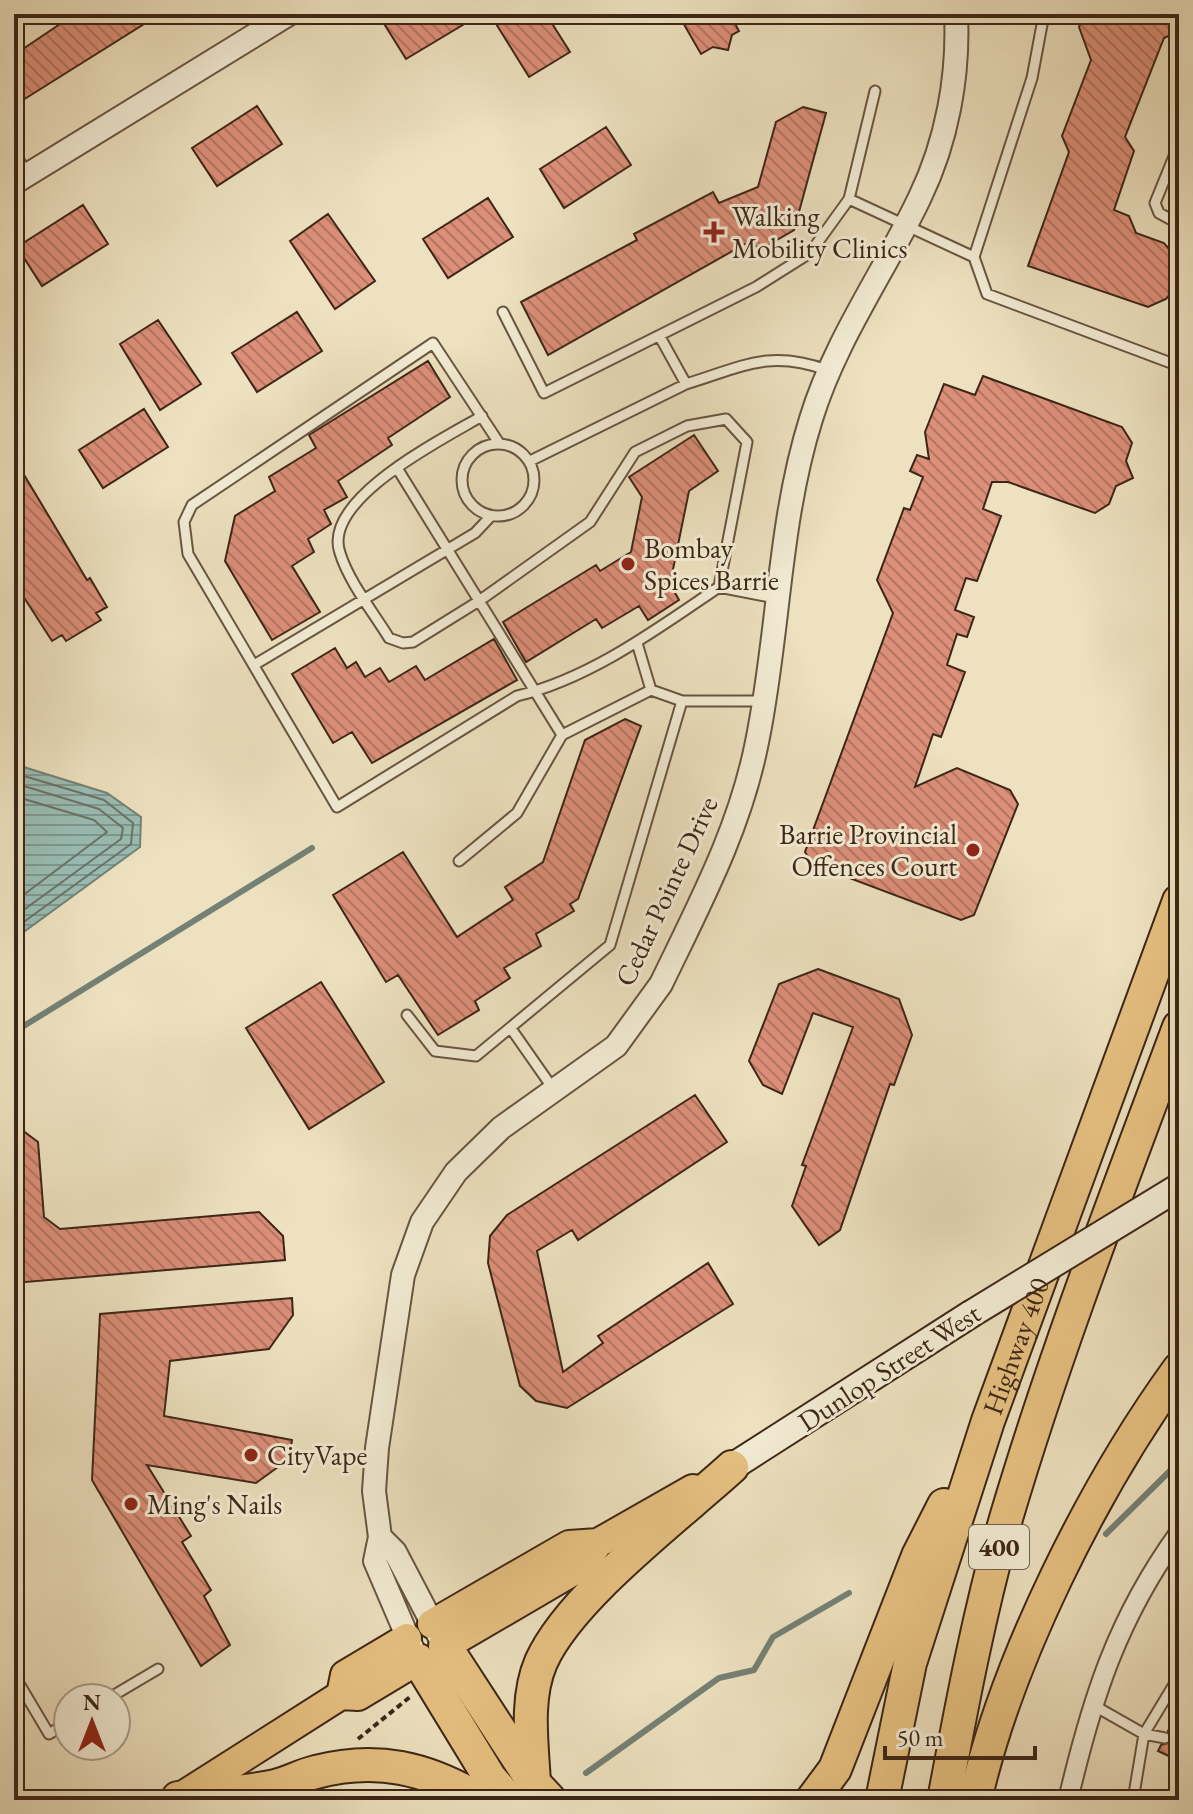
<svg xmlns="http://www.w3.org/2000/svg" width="1193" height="1814" viewBox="0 0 1193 1814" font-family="'EB Garamond',serif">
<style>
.water{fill:url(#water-rules);stroke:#748176;stroke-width:2}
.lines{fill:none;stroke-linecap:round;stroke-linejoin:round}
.shore{stroke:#6b7266;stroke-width:2}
.stream{stroke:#748176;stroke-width:6}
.building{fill:url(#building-back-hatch);stroke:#3d2617;stroke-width:2}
.service-casing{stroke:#695541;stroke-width:13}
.minor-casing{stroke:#695541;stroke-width:22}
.tertiary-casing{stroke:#695541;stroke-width:26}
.secondary-casing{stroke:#3d2617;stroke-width:30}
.primary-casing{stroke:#3d2617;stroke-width:32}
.motorway-casing{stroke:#3d2617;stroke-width:36}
.path{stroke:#3d2617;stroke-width:4;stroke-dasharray:6 4;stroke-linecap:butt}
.service{stroke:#f3ecd5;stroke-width:9}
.minor{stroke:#f3ecd5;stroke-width:18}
.tertiary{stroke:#f3ecd5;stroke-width:22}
.secondary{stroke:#f3ecd5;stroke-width:26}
.primary{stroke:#e6c080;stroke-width:28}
.motorway{stroke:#e6c080;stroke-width:32}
.secondary-bridge-casing{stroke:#3d2617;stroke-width:30;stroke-linecap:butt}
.secondary-bridge{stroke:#f3ecd5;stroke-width:26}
.poi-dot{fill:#8f2418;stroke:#f3ecd5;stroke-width:3}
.labels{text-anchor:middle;stroke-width:6;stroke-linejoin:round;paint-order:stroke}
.shield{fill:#f3ecd5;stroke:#746150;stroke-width:2}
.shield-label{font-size:26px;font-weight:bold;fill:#3d2617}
.poi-label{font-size:28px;fill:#3d2617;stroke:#f3ecd5;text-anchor:start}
.street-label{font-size:28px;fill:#3d2617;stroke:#f3ecd5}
</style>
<defs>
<pattern id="water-rules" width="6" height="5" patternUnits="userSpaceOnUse" patternTransform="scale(2)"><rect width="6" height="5" fill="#99bdb5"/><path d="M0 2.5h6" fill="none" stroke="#7e9992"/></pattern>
<pattern id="building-back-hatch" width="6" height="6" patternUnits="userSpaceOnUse" patternTransform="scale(2)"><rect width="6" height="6" fill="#dc8f79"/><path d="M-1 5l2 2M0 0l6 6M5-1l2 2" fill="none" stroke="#b47562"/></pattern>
</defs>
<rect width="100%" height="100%" fill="#ede1bf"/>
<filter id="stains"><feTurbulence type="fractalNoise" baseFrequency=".0025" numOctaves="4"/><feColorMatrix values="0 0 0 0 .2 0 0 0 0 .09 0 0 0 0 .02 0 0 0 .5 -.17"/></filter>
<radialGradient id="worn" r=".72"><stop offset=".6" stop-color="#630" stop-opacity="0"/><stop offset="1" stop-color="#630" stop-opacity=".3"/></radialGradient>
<!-- water -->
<path class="water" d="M14 764 107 793 141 817 140 847 14 939Z"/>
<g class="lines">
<!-- shore -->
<path class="shore" d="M14 773 104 800 133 823 131 844 14 929
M14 783 99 809 123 828 121 839 14 917
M14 796 94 820 107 832 14 902"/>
<!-- stream -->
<path class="stream" d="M14 1032 312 848
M1106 1534 1179 1462
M586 1773 719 1678 754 1670 773 1637 849 1593
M356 1800 365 1799"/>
</g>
<!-- building -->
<path class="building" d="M75 14H160L23 100 14 86V55Z
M397 14H481L406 59 383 22Z
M490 14H546L570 52 529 77Z
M678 14H730L739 31 732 35 728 50 713 47 701 54Z
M1084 14H1179V31L1164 38 1125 137 1134 151 1114 210 1129 216 1136 233 1164 243 1175 256 1178 267 1173 290 1166 299 1148 307 1028 266 1069 152 1062 136 1091 60 1079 27Z
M257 106 282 144 217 186 192 148Z
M803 107 826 113 794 230 763 248 745 244 548 355 521 302 637 240 634 234 713 192 719 203 758 187 776 122Z
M606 127 631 165 564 208 540 169Z
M488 198 513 237 448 278 423 239Z
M83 205 108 244 42 286 17 247Z
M328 214 375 281 335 309 290 241Z
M297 312 322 351 257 392 232 353Z
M158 320 201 384 160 410 120 344Z
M428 361 450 397 388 438 392 445 338 481 347 497 324 510 331 524 308 539 314 552 292 566 320 612 272 640 225 561 235 516 275 491 269 477 316 448 309 435Z
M983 376 1122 427 1132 443 1126 461 1133 478 1116 486 1109 504 1095 513 1008 482H992L983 509 1001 516 977 581 966 578 955 610 974 617 967 637 957 634 947 665 965 672 941 737 933 734 915 787 957 768 1010 790 1018 804 974 915 961 920 812 864 805 852 893 613 877 580 904 508 910 510 923 477 910 471 917 455 929 459 925 432 944 384 975 395Z
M144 409 168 447 103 488 79 450Z
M694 435 718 471 689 491 670 584 679 600 648 620 639 606 602 628 596 619 526 662 503 622 596 565 600 571 631 552 642 497 629 477Z
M14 458 87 580 90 578 107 607 96 613 101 620 66 641 62 635 52 641 14 582Z
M494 639 517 680 372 763 352 732 333 743 292 674 335 648 347 668 356 662 365 677 380 668 389 682 416 666 425 680Z
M625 719 641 726 578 899 570 904 574 911 536 934 541 946 504 968 510 978 475 1001 479 1010 438 1035 398 975 386 982 333 895 403 852 457 937 513 900 505 887 543 862 585 740Z
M818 969 899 999 912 1035 894 1085 890 1084 840 1230 819 1245 792 1206 806 1166 802 1165 853 1027 813 1013 782 1094 763 1085 749 1061 779 984Z
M321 982 384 1082 309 1129 246 1028Z
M695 1095 727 1142 578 1240 572 1230 537 1251 563 1372 603 1343 598 1336 708 1263 733 1304 567 1408 536 1401 520 1386 488 1263 490 1236 507 1215Z
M14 1124 38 1142 44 1217 60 1229 259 1212 283 1236 285 1260 14 1283Z
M292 1298 293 1315 269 1349 170 1361 164 1416 292 1440 289 1459 256 1483 147 1465 191 1536 182 1542 211 1590 204 1596 230 1645 201 1666 92 1480 100 1314Z
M1179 1709V1761L1158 1751 1161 1745 1171 1742 1168 1731Z"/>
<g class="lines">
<defs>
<path id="service" d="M875 91 849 199 974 257 1032 78 1044 14
M1179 144 1155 203 1159 213 1179 224
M974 257 987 294 1179 366
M503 312 544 393 756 287 810 253 849 199
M660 337 686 384C742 367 768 349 827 370
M482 416C445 438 321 499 340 553 349 582 373 612 389 638L403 643 413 642 479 601 590 522 635 452 687 426 726 419 747 442 719 587C657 629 591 678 517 696L337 807 188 554 184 522 192 505 433 343 499 443
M462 480a36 36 0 1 1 72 0a36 36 0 1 1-72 0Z
M530 461 686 384
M397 468 562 735
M719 587 775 598
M637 643 651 690
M254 665 475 533 491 516
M459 861 517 813 562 735 651 690 682 701H763
M407 1015 435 1051 476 1056 610 945 682 701
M512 1030 554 1090
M14 1675 49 1734 68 1722
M109 1698 158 1669
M1093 1705 1144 1734 1165 1738
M1133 1800 1144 1734 1179 1676"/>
<path id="minor" d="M14 161 25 178
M1068 1800C1092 1698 1117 1619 1179 1533"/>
<path id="tertiary" d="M14 183 289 14
M380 1537 395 1552 440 1638
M414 1652 375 1561 380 1537 374 1491 377 1448 403 1275 422 1222 456 1172 501 1128 616 1046 661 984C699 905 740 829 757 742 779 636 778 524 811 419 835 340 885 271 920 197 947 141 959 76 956 14"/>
<path id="secondary" d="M732 1467 971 1314"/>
<path id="primary" d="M432 1624 569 1545 598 1543 693 1489
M445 1646 582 1566 598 1543
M341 1695 345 1675 407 1638
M176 1800 341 1695 358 1696 418 1660"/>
<g id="motorway">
<path d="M445 1646 534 1783 550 1800"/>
<path d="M418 1660 490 1778 509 1800"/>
<path d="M534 1783C532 1744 525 1699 541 1662 570 1597 677 1517 732 1467"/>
<path d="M178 1798C210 1794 244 1793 275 1786 289 1783 302 1775 316 1772 377 1756 427 1768 480 1800"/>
<path d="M812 1800 835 1769 918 1556 944 1505"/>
<path id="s1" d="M882 1800 910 1663 988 1421 1179 901"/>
<path d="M944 1800C962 1704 980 1608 1007 1515 1056 1350 1119 1188 1179 1027"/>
<path d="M975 1800C1007 1659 1094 1486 1179 1369"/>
</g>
</defs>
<!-- service casing -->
<use href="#service" class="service-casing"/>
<!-- minor casing -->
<use href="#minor" class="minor-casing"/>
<!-- tertiary casing -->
<use href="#tertiary" class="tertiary-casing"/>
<!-- secondary casing -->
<use href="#secondary" class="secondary-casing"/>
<!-- primary casing -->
<use href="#primary" class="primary-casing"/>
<!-- motorway casing -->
<use href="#motorway" class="motorway-casing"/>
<!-- path -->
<path class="path" d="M358 1739 410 1697"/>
<!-- service -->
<use href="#service" class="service"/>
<!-- minor -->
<use href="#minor" class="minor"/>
<!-- tertiary -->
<use href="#tertiary" class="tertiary"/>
<!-- secondary -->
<use href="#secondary" class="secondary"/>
<!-- primary -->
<use href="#primary" class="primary"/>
<!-- motorway -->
<use href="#motorway" class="motorway"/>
<defs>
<path id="secondary-bridge" d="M971 1314 1179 1187"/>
</defs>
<!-- secondary-bridge casing -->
<use href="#secondary-bridge" class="secondary-bridge-casing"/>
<!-- secondary-bridge -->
<use href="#secondary-bridge" class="secondary-bridge"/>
</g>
<!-- markers -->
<g class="poi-dot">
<path d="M710 220h8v8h8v8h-8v8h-8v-8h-8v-8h8z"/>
<circle cx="628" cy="564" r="8"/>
<circle cx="973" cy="850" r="8"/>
<circle cx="251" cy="1455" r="8"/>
<circle cx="131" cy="1504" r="8"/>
</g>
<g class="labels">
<!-- shield labels -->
<rect class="shield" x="969" y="1525" width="60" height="44" rx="6"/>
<g class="shield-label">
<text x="999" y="1556">400</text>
</g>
<!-- poi labels -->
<g class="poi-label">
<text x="732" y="226">Walking<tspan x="732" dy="32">Mobility Clinics</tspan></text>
<text x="644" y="558">Bombay<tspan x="644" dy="32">Spices Barrie</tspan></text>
<text x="957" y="844" text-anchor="end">Barrie Provincial<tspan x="957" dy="32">Offences Court</tspan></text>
<text x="267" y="1465">CityVape</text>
<text x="147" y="1514">Ming's Nails</text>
</g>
<!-- street labels -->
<g class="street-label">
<text transform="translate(666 891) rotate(-65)" y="10">Cedar Pointe Drive</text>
<text dy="10" stroke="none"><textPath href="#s1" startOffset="474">Highway 400</textPath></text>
<text transform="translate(889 1367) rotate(-33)" y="10">Dunlop Street West</text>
</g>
</g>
<!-- margin -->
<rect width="1193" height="1814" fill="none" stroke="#ede1bf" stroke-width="48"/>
<rect x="16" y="16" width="1161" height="1782" fill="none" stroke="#3d2617" stroke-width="4"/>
<rect x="24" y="24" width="1145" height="1766" fill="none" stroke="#3d2617" stroke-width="2"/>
<!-- north arrow -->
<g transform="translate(92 1722)"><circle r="38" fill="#f3ecd5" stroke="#aa9d89" stroke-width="2"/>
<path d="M0-6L14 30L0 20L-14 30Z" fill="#8f2418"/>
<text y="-12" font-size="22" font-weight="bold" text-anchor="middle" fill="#3d2617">N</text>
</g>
<!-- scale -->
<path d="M885 1746v12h150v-12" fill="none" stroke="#3d2617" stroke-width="4"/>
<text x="897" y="1746" font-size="24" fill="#3d2617" stroke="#f3ecd5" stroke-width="6" paint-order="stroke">50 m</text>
<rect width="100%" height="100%" filter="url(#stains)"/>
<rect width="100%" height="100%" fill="url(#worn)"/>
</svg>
